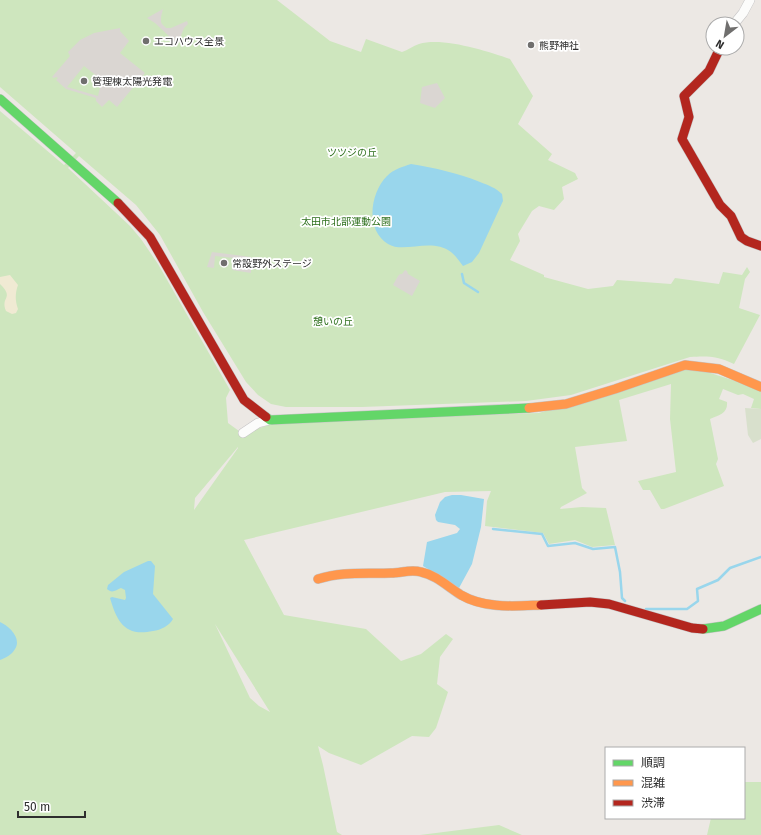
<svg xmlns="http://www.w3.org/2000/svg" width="761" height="835" viewBox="0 0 761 835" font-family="'Fira Sans','Noto Sans JP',sans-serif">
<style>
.green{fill:#cee6be;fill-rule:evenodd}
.sand{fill:#f0ead3}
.cemetery{fill:#d8e0cc}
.plaza{fill:#dad6d2;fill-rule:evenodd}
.water{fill:#99d6ec}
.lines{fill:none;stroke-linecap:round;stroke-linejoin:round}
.stream{stroke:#99d6ec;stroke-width:2.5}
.street-casing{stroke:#c5c4c5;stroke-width:10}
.fast-casing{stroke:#c5c4c5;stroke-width:10}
.slow-casing{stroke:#c5c4c5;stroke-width:10}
.jam-casing{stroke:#c5c4c5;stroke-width:10}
.street{stroke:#fcfcfb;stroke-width:9}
.fast{stroke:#63d668;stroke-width:9}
.slow{stroke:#ff974d;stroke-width:9}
.jam{stroke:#b3261e;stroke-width:9}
.poi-dot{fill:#706f6e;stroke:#fff;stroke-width:1.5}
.labels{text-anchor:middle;stroke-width:3.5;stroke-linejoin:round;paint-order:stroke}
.poi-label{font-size:10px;fill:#2e2e2e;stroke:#fff;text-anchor:start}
.park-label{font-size:10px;fill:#2c6e1b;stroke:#fff}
</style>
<rect width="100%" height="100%" fill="#ece8e4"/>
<!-- green -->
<path class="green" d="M0 0H277L330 41 361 52 366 39 402 52C408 50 413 46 419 44 443 37 486 51 510 59L533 96 518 124 552 154 548 160 575 173 578 179 562 187 564 199 554 210 539 206 532 211 518 234 520 241 510 260 544 275V277L588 289 613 286 617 280 671 284 675 278 719 284 723 272 742 275 747 267 750 272 745 279 739 308 760 315 734 364C717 356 708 356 690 357L571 395 526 401 362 407H286L271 404 258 395 246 382 203 312 160 235 136 205 79 156 68 168 130 226 141 239 158 264 230 390 226 398 228 423 239 431 253 430 282 421 539 413 688 366 761 389V409L751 408 754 399 743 394 738 395 723 389 719 399 727 402C728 413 720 415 710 419L718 459 716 464 724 486 664 509H661L650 490H643L638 481 676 472 670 419 671 384 619 400 627 441 575 447 582 488 587 493 561 507 560 509 582 507 606 508 615 545 592 547 575 540 549 544 543 533 485 526 487 501 491 491 445 492 244 540 284 615 366 629 401 661 421 654 446 634 453 639 440 657 437 684 448 692 436 728 429 737 412 736 361 765 329 753 318 746 323 765 337 832 342 835H0V111L64 165 76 153 0 87ZM238 447V448L194 510 195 498ZM215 624 270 712 259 706 250 698Z
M744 782H761V835H707L711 818H744Z
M499 825 522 835H420Z"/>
<!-- sand -->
<path class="sand" d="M10 275 18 285C15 293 15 301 18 309L16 313 12 314 6 311C0 296 15 299 0 284V277Z"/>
<!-- cemetery -->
<path class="cemetery" d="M745 408 761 409V439L753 443 748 435Z"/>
<!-- plaza -->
<path class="plaza" d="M163 9 161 17V22L162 24 166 28H171L187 21 188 24 184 28 177 46 173 45 171 38 155 23 147 18Z
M120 28V31L129 41 120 53 145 73 117 107 109 100 102 107 96 101V98L66 89 56 80 58 78 56 77 54 78 52 77 70 56 68 52 80 40 94 33ZM84 66 98 77 95 81 101 83 98 96 67 87Z
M437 83 445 98 435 108 420 103 422 87Z
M212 252 251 257V273L232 270 234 258 215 256 214 268 207 267Z
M405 270 407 271 408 274 420 281 412 296 393 285 398 276 400 274H402Z"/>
<!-- water -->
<path class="water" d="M411 164C435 168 458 173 480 182 488 185 496 188 502 194L503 201 479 253 472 262 463 266C459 261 456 256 451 252 431 237 404 254 388 244 365 230 370 193 387 176 394 169 402 167 411 164Z
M452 495H461L484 499 481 527 472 564 459 588 423 566 427 542 457 533 460 529 455 525 438 522 436 520 435 515 440 502 445 497Z
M148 561H151L155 566 153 594 173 619C169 626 161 630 153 631 125 637 117 622 110 598L112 597 125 600 126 598 125 590 121 588C116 590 112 594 107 589L108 585 124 572Z
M0 622C9 626 22 638 15 649 12 655 5 658 0 660Z"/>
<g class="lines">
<!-- stream -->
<path class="stream" d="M462 274 464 283 478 292
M493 529 542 534 548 546 575 543 593 549 615 547 620 572 622 598 625 601
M646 609H687L698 601 697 589 718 580 730 568 761 557"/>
<defs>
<path id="street" d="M734 24 743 13 750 0
M243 433 258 423 270 420"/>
<path id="fast" d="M0 99 118 203
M266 417 270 420 529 408
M703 629 724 626 761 609"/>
<path id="slow" d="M529 408 566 404 615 389 685 365 719 369 761 387
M318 579C342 571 366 574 391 573 401 573 411 569 421 572 436 575 448 587 461 595 485 609 515 606 541 605"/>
<path id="jam" d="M720 48 709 71 684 96 689 117 682 139 720 205 731 216 741 237 747 241 761 246
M118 203 150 237 244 400 266 417
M541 605 590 602 609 604 692 628 703 629"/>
</defs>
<!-- street casing -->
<use href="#street" class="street-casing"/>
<!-- fast casing -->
<use href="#fast" class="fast-casing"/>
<!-- slow casing -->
<use href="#slow" class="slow-casing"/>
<!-- jam casing -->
<use href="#jam" class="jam-casing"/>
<!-- street -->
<use href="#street" class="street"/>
<!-- fast -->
<use href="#fast" class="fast"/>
<!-- slow -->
<use href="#slow" class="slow"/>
<!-- jam -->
<use href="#jam" class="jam"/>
</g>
<!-- markers -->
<g class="poi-dot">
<circle cx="146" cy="41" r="4"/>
<circle cx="531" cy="45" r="4"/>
<circle cx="84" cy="81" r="4"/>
<circle cx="224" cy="263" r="4"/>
</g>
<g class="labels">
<!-- poi labels -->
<g class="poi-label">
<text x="154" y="45">エコハウス全景</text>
<text x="539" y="49">熊野神社</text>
<text x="92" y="85">管理棟太陽光発電</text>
<text x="232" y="267">常設野外ステージ</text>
</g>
<!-- park labels -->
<g class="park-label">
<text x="352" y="156">ツツジの丘</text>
<text x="346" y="225">太田市北部運動公園</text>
<text x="333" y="325">憩いの丘</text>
</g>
</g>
<!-- legend -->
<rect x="605" y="747" width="140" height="72" fill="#ffffff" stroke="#ababab"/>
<rect x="613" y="760" width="20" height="6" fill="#63d668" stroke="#ababab"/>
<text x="641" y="767" font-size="12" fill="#2e2e2e">順調</text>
<rect x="613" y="780" width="20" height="6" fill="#ff974d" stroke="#ababab"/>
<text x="641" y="787" font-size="12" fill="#2e2e2e">混雑</text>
<rect x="613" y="800" width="20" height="6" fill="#b3261e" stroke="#ababab"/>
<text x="641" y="807" font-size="12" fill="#2e2e2e">渋滞</text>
<!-- north arrow -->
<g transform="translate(725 36) rotate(211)"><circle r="19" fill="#ffffff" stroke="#ababab"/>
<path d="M0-3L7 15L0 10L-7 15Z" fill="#706f6e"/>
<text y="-6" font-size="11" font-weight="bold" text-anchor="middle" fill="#2e2e2e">N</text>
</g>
<!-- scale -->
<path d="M18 811v6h67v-6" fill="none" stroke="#2e2e2e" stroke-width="2"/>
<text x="24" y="811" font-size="12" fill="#2e2e2e" stroke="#ffffff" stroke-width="3" paint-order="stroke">50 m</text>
</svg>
